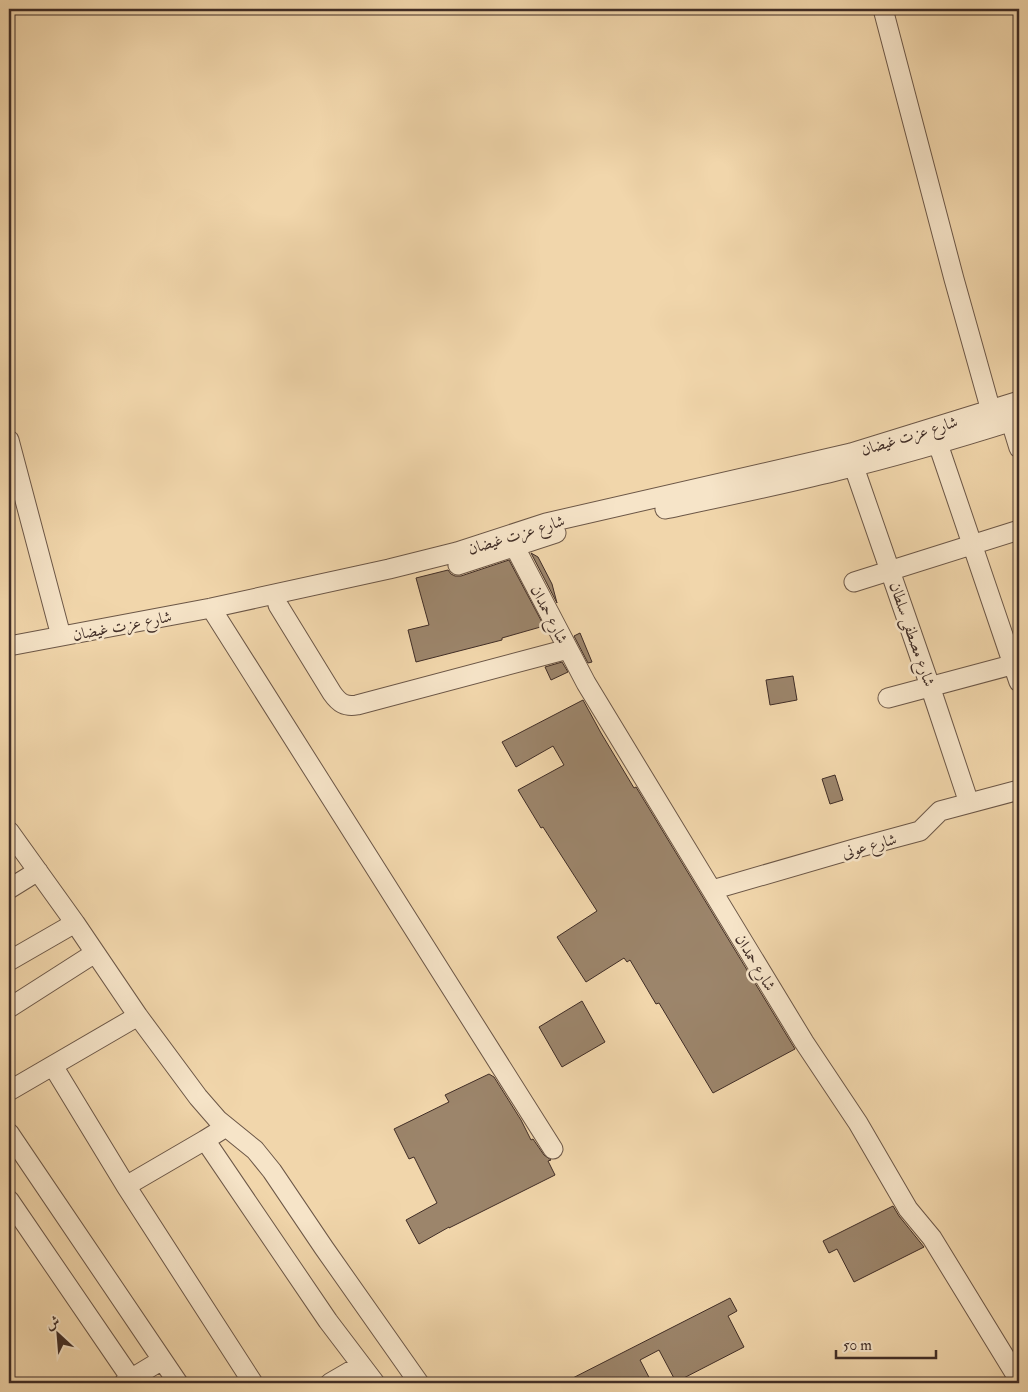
<svg xmlns="http://www.w3.org/2000/svg" width="1028" height="1392" viewBox="0 0 1028 1392" font-family="'IM FELL Double Pica',Amiri,serif">
<style>
.building{fill:#9c856b;stroke:#402d26}
.lines{fill:none;stroke-linecap:round;stroke-linejoin:round}
.minor-casing{stroke:#6c5747;stroke-width:21}
.minor{stroke:#f6e4c8;stroke-width:19}
.labels{text-anchor:middle;stroke-width:5;stroke-linejoin:round;paint-order:stroke}
.street-label{font-size:16px;fill:#402d26;stroke:#f6e4c8}
</style>
<rect width="100%" height="100%" fill="#f1d6ab"/>
<filter id="stains"><feTurbulence type="fractalNoise" baseFrequency=".004" numOctaves="4"/><feColorMatrix values="0 0 0 0 .2 0 0 0 0 .09 0 0 0 0 .02 0 0 0 .5 -.17"/></filter>
<radialGradient id="worn" r=".72"><stop offset=".6" stop-color="#630" stop-opacity="0"/><stop offset="1" stop-color="#630" stop-opacity=".3"/></radialGradient>
<!-- building -->
<path class="building" d="M531 553 538 557 552 584 557 603Z
M509 560 544 626 502 638V640L416 662 408 630 429 625 416 578 448 570 451 574 455 576H461Z
M580 633 592 662 588 663 574 636Z
M562 662 568 672 551 680 545 667Z
M793 676 797 700 770 705 766 680Z
M583 700 601 733 634 788 636 787 795 1049 713 1093 659 1003 656 1004 630 960 627 962 624 958 586 982 557 937 597 911 543 827 541 828 518 790 564 765 553 746 516 767 502 742Z
M835 775 843 800 830 804 822 779Z
M582 1001 605 1042 562 1067 539 1027Z
M489 1074 494 1077 521 1120 531 1140 533 1139 544 1155 551 1160 548 1161 555 1175 449 1228V1227L419 1244 406 1220 437 1203 414 1157 409 1159 394 1129 449 1102 445 1095Z
M893 1206 899 1216 924 1247 854 1282 837 1249 829 1253 823 1241Z
M730 1298 737 1311 728 1316 744 1347 676 1382 659 1350 640 1360 652 1383H563Z"/>
<g class="lines">
<defs>
<path id="minor" d="M883 9 954 279 991 411
M1011 422 1019 448
M9 440 61 636
M938 444 1019 682
M854 467 930 686 969 803
M665 509C722 497 780 485 836 471 898 456 959 438 1019 419
M509 536 586 683 804 1042 858 1123 908 1209 932 1238 1019 1380
M458 565 556 533
M854 582 1019 530
M278 605 332 693C339 703 345 707 357 705L568 649
M211 608 553 1149
M9 646 211 608 389 569 457 552 546 523 851 453 1019 401
M888 698 1019 663
M9 831 75 923 138 1016 198 1097 218 1120 255 1150 272 1171 324 1248 419 1383
M9 889 38 871
M712 890 857 848 920 831 940 811 1019 790
M9 961 75 923
M9 1008 95 953
M53 1066 126 1186 253 1383
M9 1091 138 1016
M226 1127 205 1140 328 1321 375 1383
M9 1133 178 1383
M126 1186 205 1140
M9 1200 134 1383
M124 1383 162 1360
M330 1383 361 1365"/>
</defs>
<!-- minor casing -->
<use href="#minor" class="minor-casing"/>
<!-- minor -->
<use href="#minor" class="minor"/>
</g>
<g class="labels">
<!-- street labels -->
<g class="street-label">
<text transform="translate(909 435) rotate(-17)" y="6">شارع عزت غيضان</text>
<text transform="translate(516 534) rotate(-17)" y="6">شارع عزت غيضان</text>
<text transform="translate(550 614) rotate(63)" y="6">شارع حمدان</text>
<text transform="translate(122 625) rotate(-11)" y="6">شارع عزت غيضان</text>
<text transform="translate(913 634) rotate(71)" y="6">شارع مصطفى سلطان</text>
<text transform="translate(869 845) rotate(-15)" y="6">شارع عونى</text>
<text transform="translate(756 962) rotate(59)" y="6">شارع حمدان</text>
</g>
</g>
<!-- margin -->
<rect width="1028" height="1392" fill="none" stroke="#f1d6ab" stroke-width="30"/>
<rect x="10" y="10" width="1008" height="1372" fill="none" stroke="#402d26" stroke-width="2.5"/>
<rect x="15" y="15" width="998" height="1362" fill="none" stroke="#402d26"/>
<!-- north arrow -->
<g transform="translate(58 1334) rotate(334)" stroke="#f6e4c8" stroke-width="4" paint-order="stroke">
<path d="M0-4L9 19L0 12L-9 19Z" fill="#402d26"/>
<text y="-8" font-size="14" font-weight="bold" text-anchor="middle" fill="#402d26">ش</text>
</g>
<!-- scale -->
<path d="M836 1350v8h100v-8" fill="none" stroke="#402d26" stroke-width="2.5"/>
<text x="843" y="1350" font-size="15" fill="#402d26" stroke="#f6e4c8" stroke-width="4" paint-order="stroke">50 m</text>
<rect width="100%" height="100%" filter="url(#stains)"/>
<rect width="100%" height="100%" fill="url(#worn)"/>
</svg>
